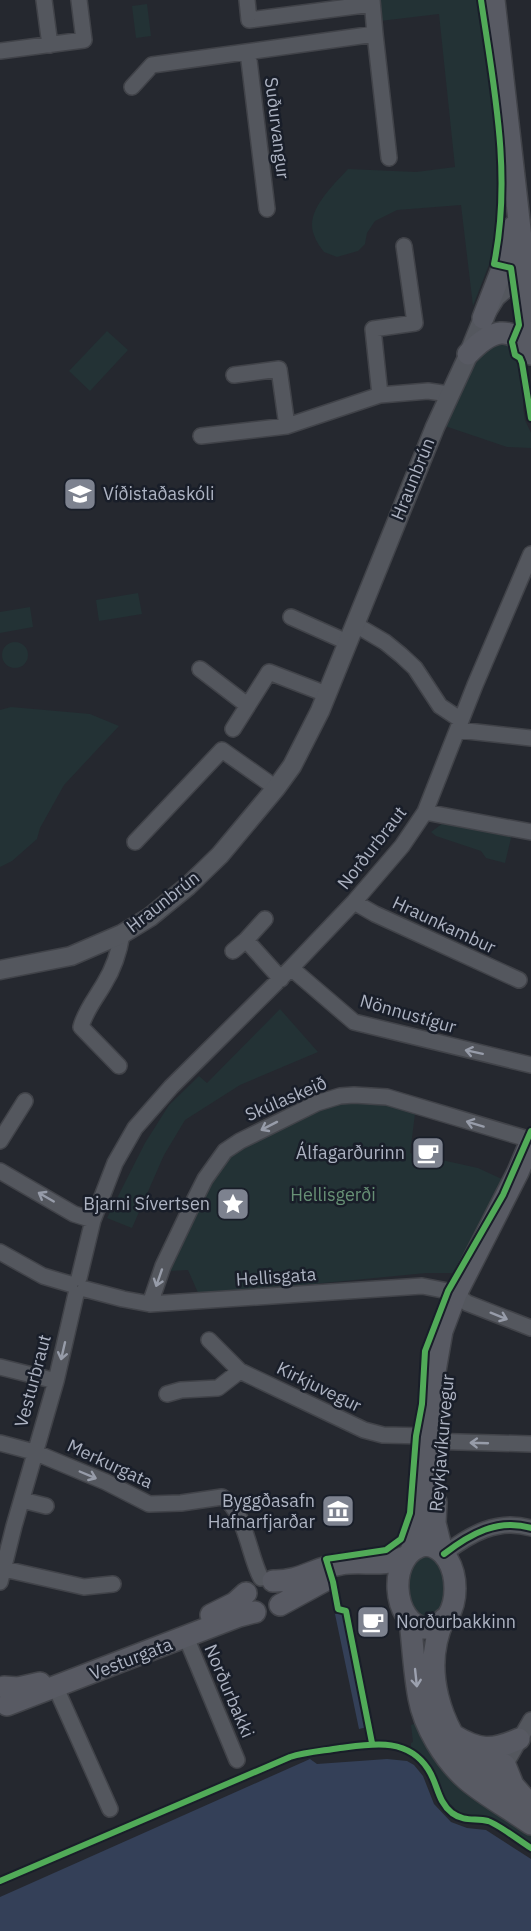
<svg xmlns="http://www.w3.org/2000/svg" width="531" height="1931" viewBox="0 0 531 1931" font-family="'IBM Plex Sans',sans-serif">
<style>
.green{fill:#233235}
.water{fill:#344058}
.lines{fill:none;stroke-linecap:round;stroke-linejoin:round}
.minor-casing{stroke:#414349;stroke-width:18}
.tertiary-casing{stroke:#414349;stroke-width:21}
.secondary-casing{stroke:#414349;stroke-width:24}
.minor{stroke:#54575e;stroke-width:15}
.tertiary{stroke:#54575e;stroke-width:18}
.secondary{stroke:#585a63;stroke-width:21}
.cycleway-casing{stroke:#191e29;stroke-width:10}
.cycleway{stroke:#51ab58;stroke-width:6}
.oneway{stroke:#979ca9}
.oneway2{stroke:#9ca1af}
.labels{text-anchor:middle;stroke-width:5;stroke-linejoin:round;paint-order:stroke}
.street-label{font-size:18px;fill:#adb3c2;stroke:#191e29}
.poi-label{font-size:18px;fill:#adb3c2;stroke:#191e29;text-anchor:end}
.park-label{font-size:18px;fill:#679075;stroke:#191e29}
</style>
<rect width="100%" height="100%" fill="#25282f"/>
<!-- green -->
<path class="green" d="M378 0H489L508 161 506 203 490 262 473 306 461 205 397 210 375 221 367 233 365 244 358 251 337 257 324 252C320 247 316 241 314 235 304 211 334 185 348 169L416 172 455 167 439 14 380 21Z
M147 4 151 36 136 38 132 6Z
M107 331 128 350 90 391 69 371Z
M503 339 523 351 527 377 523 392V407L525 420 531 433V448L507 447 442 425 466 378 481 354Z
M138 593 142 614 99 621 96 600Z
M30 607 33 627 0 633V612Z
M2 655a13 13 0 1 1 26 0a13 13 0 1 1-26 0Z
M11 707 90 714 119 726 64 785 40 828 37 839 12 861 0 867V710Z
M443 823 512 834 505 863 486 858 481 851 436 836 431 832Z
M280 1009 318 1052 240 1085 185 1120 164 1155 132 1228 107 1218 145 1143 169 1105 199 1076 207 1083Z
M353 1098 397 1106 415 1114 410 1153 478 1168 504 1180 470 1242 458 1273H426L199 1295 188 1270 169 1271 199 1196 230 1150 283 1122Z
M438 1554 450 1599 432 1623 406 1607 409 1560 413 1556Z
M419 1722 531 1834V1846L493 1821C480 1815 465 1820 452 1810 431 1793 442 1765 411 1748V1743L413 1742 411 1725Z"/>
<!-- water -->
<path class="water" d="M343 1612 367 1727 359 1729 335 1614Z
M310 1759 317 1764 387 1759 407 1761 414 1765 423 1776 434 1804 451 1822 467 1828 486 1830 531 1859V1931H0V1897Z"/>
<g class="lines">
<defs>
<path id="minor" d="M44 0 50 45
M247 0 249 20 372 4
M375 34 389 158
M0 51 84 40 79 0
M248 52 267 209
M132 87 152 65 375 34 372 0
M234 375 279 369 287 426
M380 395 373 329 415 323 404 246
M201 436 287 426 380 395 428 391 449 394
M291 617 347 642
M356 625 385 642 401 655 415 668 440 706 461 720
M200 669 247 705
M233 729 269 672 326 694
M458 730 531 738
M425 812 531 832
M135 842 222 750 276 788
M354 902 375 914 519 980
M265 919 246 940 281 979
M233 951 246 940
M291 968 354 1022 531 1065
M119 1066 81 1027C85 1011 96 998 104 984 114 968 119 953 122 934
M0 1141 25 1101
M0 1171 74 1214 93 1220
M0 1252 43 1276 70 1284
M79 1278 93 1220 115 1163 135 1128 171 1087 291 968 354 902 402 846 425 812 475 685 531 554
M85 1289 123 1299 150 1304 422 1286 448 1291 456 1294 467 1303 531 1328
M150 1304 163 1266 195 1199 205 1179 225 1151 240 1141 317 1103 340 1096 354 1095 387 1097 531 1140
M209 1340 240 1371 364 1430 383 1435 427 1436
M0 1367 56 1381
M167 1394 181 1390 218 1388 240 1371
M427 1441 531 1444
M0 1443 34 1452 106 1482 149 1504 181 1503 222 1497C245 1509 249 1556 261 1578
M22 1500 46 1506
M444 1554C470 1534 498 1518 531 1528
M4 1569 84 1587 113 1584
M0 1582 14 1526 56 1381 76 1294
M186 1637 237 1760
M56 1688 110 1809
M505 1765 531 1720"/>
<path id="tertiary" d="M0 970 71 956 122 934 150 917 188 886 220 855 276 788 292 766 320 711 435 427 466 360 483 318 496 297 504 290 513 285 531 280"/>
<path id="secondary" d="M494 0 531 326
M483 318 507 256 513 227
M468 354C491 330 511 322 531 354
M436 1502 435 1523 442 1551
M426 1545C465 1549 464 1629 427 1628 392 1627 385 1552 426 1545Z
M411 1551 422 1523 431 1394 442 1331 456 1294 518 1172 531 1141
M273 1581C300 1582 316 1567 341 1564 363 1560 383 1568 405 1557
M280 1605 324 1581
M211 1615 235 1603 246 1593
M444 1619C421 1669 440 1727 475 1765 484 1775 492 1784 502 1791
M410 1620C413 1646 414 1672 419 1698 424 1726 444 1760 467 1780 486 1796 510 1809 531 1824
M4 1687 18 1688 40 1683
M7 1705 239 1616 255 1612
M453 1735C479 1751 492 1751 519 1739
M469 1767 479 1769 505 1765 513 1785 531 1806"/>
</defs>
<!-- minor casing -->
<use href="#minor" class="minor-casing"/>
<!-- tertiary casing -->
<use href="#tertiary" class="tertiary-casing"/>
<!-- secondary casing -->
<use href="#secondary" class="secondary-casing"/>
<!-- minor -->
<use href="#minor" class="minor"/>
<!-- tertiary -->
<use href="#tertiary" class="tertiary"/>
<!-- secondary -->
<use href="#secondary" class="secondary"/>
<defs>
<path id="cycleway" d="M481 0C494 88 512 176 494 264L511 268 519 325 512 342 515 355 520 358 522 363 531 418
M444 1554C470 1534 498 1518 531 1528
M372 1743 346 1611 338 1609 333 1582 326 1559 386 1550 401 1539 410 1513 416 1436 422 1404 425 1351 448 1291 503 1195 531 1131
M0 1881 290 1757C306 1752 322 1751 340 1748 372 1744 407 1737 428 1769 438 1784 437 1801 452 1813 464 1822 475 1818 488 1821 498 1824 521 1842 531 1848"/>
</defs>
<!-- cycleway casing -->
<use href="#cycleway" class="cycleway-casing"/>
<!-- cycleway -->
<use href="#cycleway" class="cycleway"/>
</g>
<!-- one-way arrows -->
<defs><path id="oneway-shaft" d="M-6 0H5M1.5-3L5.5 0L1.5 3" fill="none" stroke-width="1.6" stroke-linecap="round" stroke-linejoin="round" transform="scale(1.5)"/></defs>
<g class="oneway">
<use href="#oneway-shaft" transform="translate(474 1052) rotate(-168)"/>
<use href="#oneway-shaft" transform="translate(475 1124) rotate(-163)"/>
<use href="#oneway-shaft" transform="translate(269 1126) rotate(153)"/>
<use href="#oneway-shaft" transform="translate(46 1197) rotate(-150)"/>
<use href="#oneway-shaft" transform="translate(159 1278) rotate(109)"/>
<use href="#oneway-shaft" transform="translate(499 1316) rotate(22)"/>
<use href="#oneway-shaft" transform="translate(63 1351) rotate(103)"/>
<use href="#oneway-shaft" transform="translate(479 1443) rotate(-178)"/>
<use href="#oneway-shaft" transform="translate(88 1475) rotate(23)"/>
</g>
<use class="oneway2" href="#oneway-shaft" transform="translate(416 1678) rotate(84)"/>
<!-- icons -->
<defs>
<symbol id="school-square" viewBox="-11 -11 22 22"><rect x="-9" y="-9" width="18" height="18" rx="4" fill="#7d828f" stroke="#191e29"/><path d="M0-5L7-2L0 1L-7-2ZM-4 1L0 2.5L4 1V4Q0 6-4 4Z" fill="#fff"/></symbol>
<symbol id="cafe-square" viewBox="-11 -11 22 22"><rect x="-9" y="-9" width="18" height="18" rx="4" fill="#7d828f" stroke="#191e29"/><path d="M-5.5-4.5H6V0H3Q3 3.5 0 3.5H-2.5Q-5.5 3.5-5.5 0ZM3-3.2v2h1.7v-2ZM-6 4.5H4V6H-6Z" fill="#fff"/></symbol>
<symbol id="sight-square" viewBox="-11 -11 22 22"><rect x="-9" y="-9" width="18" height="18" rx="4" fill="#7d828f" stroke="#191e29"/><path d="M0-6L1.8-2.2L6-1.7L2.9 1.2L3.7 5.4L0 3.3L-3.7 5.4L-2.9 1.2L-6-1.7L-1.8-2.2Z" fill="#fff"/></symbol>
<symbol id="museum-square" viewBox="-11 -11 22 22"><rect x="-9" y="-9" width="18" height="18" rx="4" fill="#7d828f" stroke="#191e29"/><path d="M0-6L6-3V-2H-6V-3ZM-5-1h2V3h-2ZM-1-1h2V3h-2ZM3-1h2V3H3ZM-6 4H6V6H-6Z" fill="#fff"/></symbol>
</defs>
<g fill-rule="evenodd">
<use href="#school-square" x="61" y="475" width="38" height="38"/>
<use href="#cafe-square" x="409" y="1134" width="38" height="38"/>
<use href="#sight-square" x="214" y="1185" width="38" height="38"/>
<use href="#museum-square" x="319" y="1492" width="38" height="38"/>
<use href="#cafe-square" x="354" y="1603" width="38" height="38"/>
</g>
<g class="labels">
<!-- street labels -->
<g class="street-label">
<text transform="translate(277 128) rotate(83)" y="6">Suðurvangur</text>
<text transform="translate(413 479) rotate(-68)" y="6">Hraunbrún</text>
<text transform="translate(372 848) rotate(-52)" y="6">Norðurbraut</text>
<text transform="translate(163 902) rotate(-38)" y="6">Hraunbrún</text>
<text transform="translate(444 925) rotate(25)" y="6">Hraunkambur</text>
<text transform="translate(408 1014) rotate(16)" y="6">Nönnustígur</text>
<text transform="translate(286 1099) rotate(-23)" y="6">Skúlaskeið</text>
<text transform="translate(276 1277) rotate(-4)" y="6">Hellisgata</text>
<text transform="translate(33 1381) rotate(-75)" y="6">Vesturbraut</text>
<text transform="translate(319 1387) rotate(26)" y="6">Kirkjuvegur</text>
<text transform="translate(442 1443) rotate(-85)" y="6">Reykjavíkurvegur</text>
<text transform="translate(110 1464) rotate(25)" y="6">Merkurgata</text>
<text transform="translate(131 1659) rotate(-21)" y="6">Vesturgata</text>
<text transform="translate(229 1691) rotate(67)" y="6">Norðurbakki</text>
</g>
<!-- poi labels -->
<g class="poi-label">
<text x="103" y="500" text-anchor="start">Víðistaðaskóli</text>
<text x="405" y="1159">Álfagarðurinn</text>
<text x="210" y="1210">Bjarni Sívertsen</text>
<text x="315" y="1507">Byggðasafn<tspan x="315" dy="21">Hafnarfjarðar</tspan></text>
<text x="396" y="1628" text-anchor="start">Norðurbakkinn</text>
</g>
<!-- park labels -->
<g class="park-label">
<text x="333" y="1201">Hellisgerði</text>
</g>
</g>
</svg>
